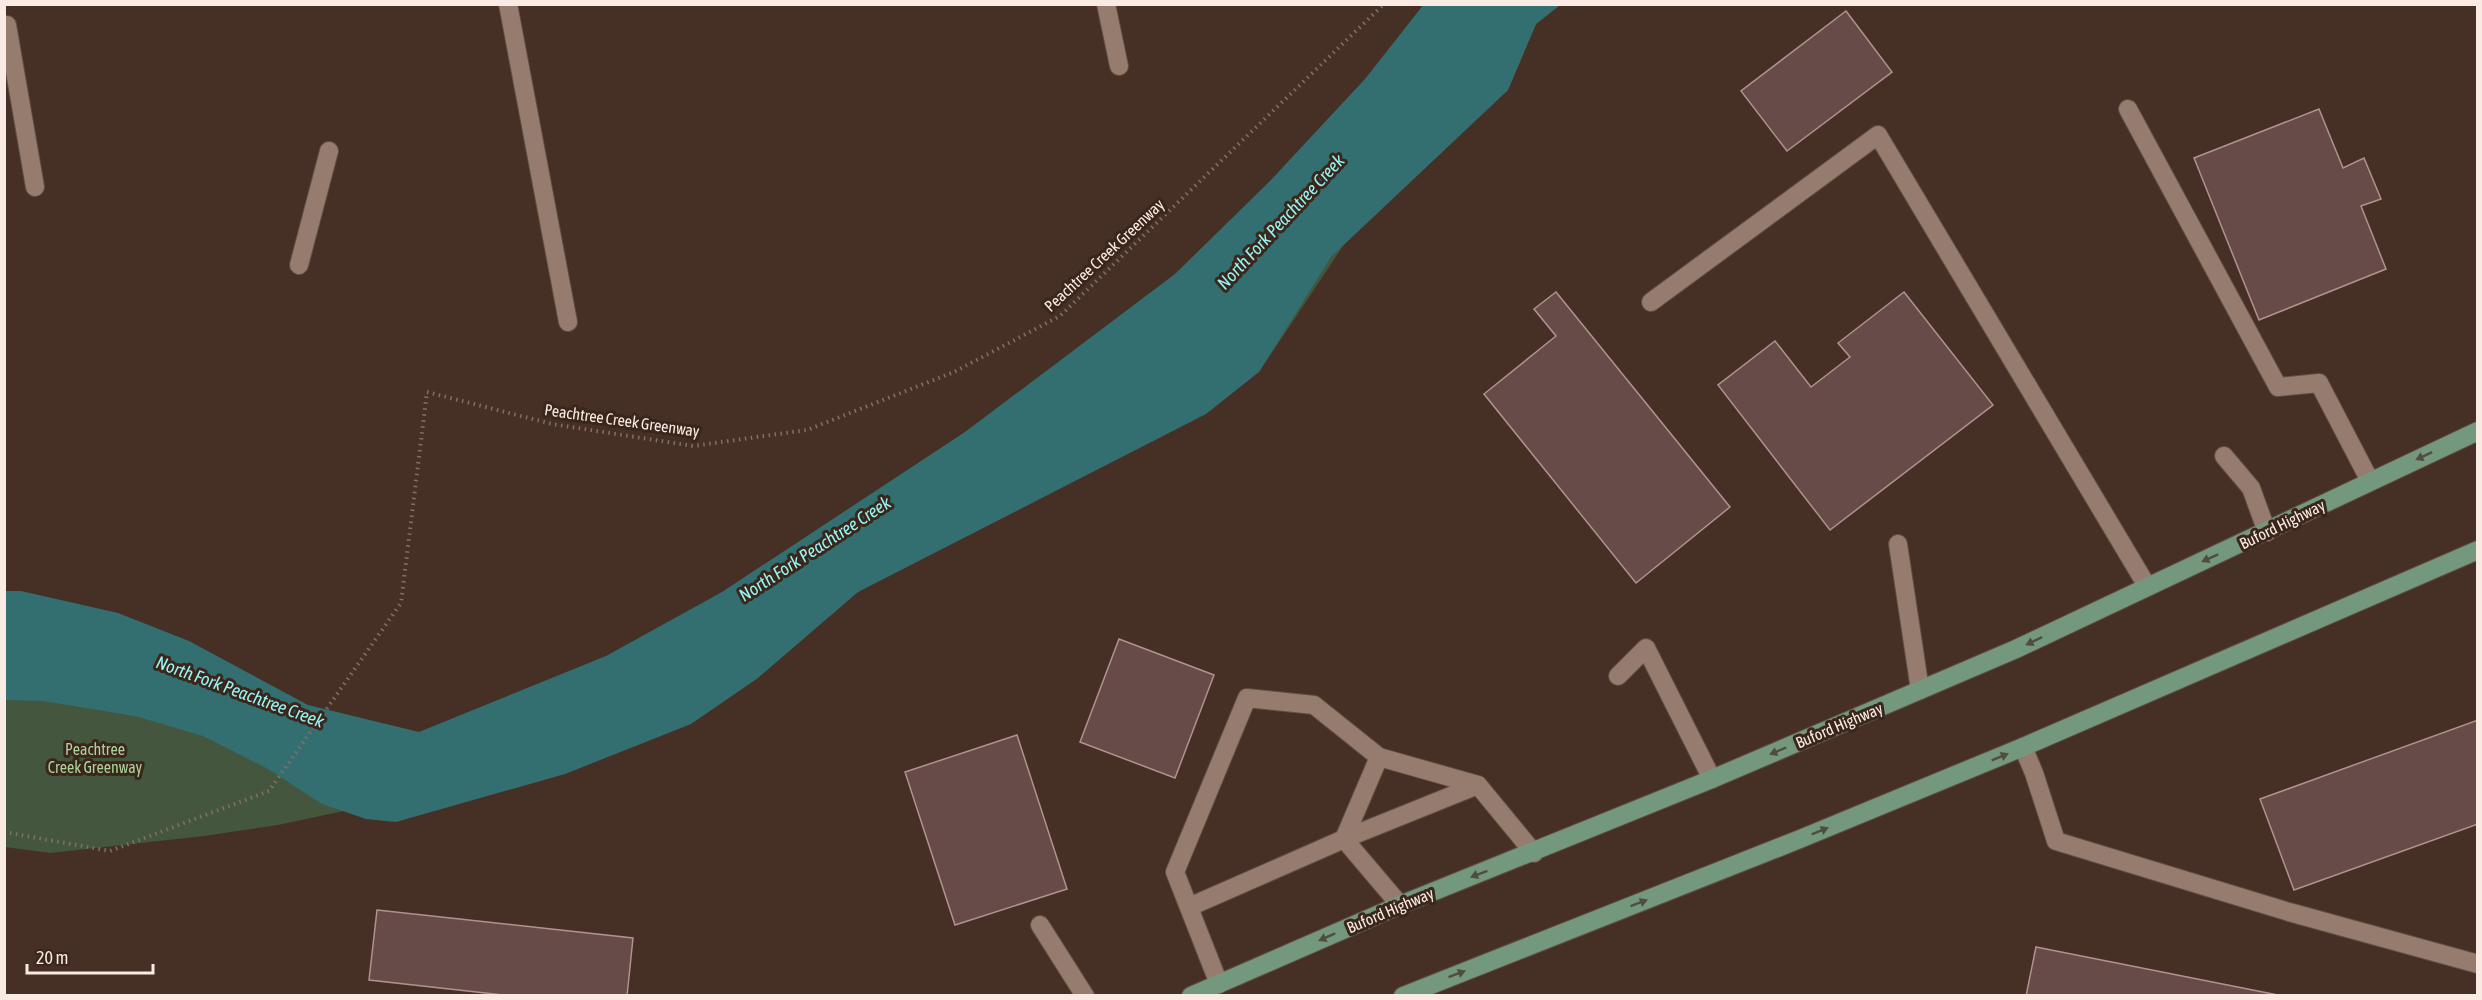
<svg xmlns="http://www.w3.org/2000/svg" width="2482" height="1000" viewBox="0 0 2482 1000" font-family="'Asap Condensed',sans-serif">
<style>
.green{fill:#44563e}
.water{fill:#336f70}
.building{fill:#664b48;stroke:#b1928e;stroke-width:1.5}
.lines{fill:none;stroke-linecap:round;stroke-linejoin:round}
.service-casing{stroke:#614f45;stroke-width:20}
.primary-casing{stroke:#614f45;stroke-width:20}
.path{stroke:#836f66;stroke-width:4;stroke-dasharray:1.5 4.5;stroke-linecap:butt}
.service{stroke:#957c6f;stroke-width:18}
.primary{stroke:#74987e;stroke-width:18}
.oneway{fill:#4f4e3e}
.labels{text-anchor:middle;stroke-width:6;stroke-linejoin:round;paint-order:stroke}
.street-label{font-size:16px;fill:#f9ebe4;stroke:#3b261b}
.park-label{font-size:16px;fill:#a9d49a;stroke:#3b261b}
.water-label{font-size:18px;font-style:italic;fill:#95f6f7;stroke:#3b261b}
</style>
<rect width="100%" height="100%" fill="#463025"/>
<!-- green -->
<path class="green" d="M1502 5H1560L1536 24 1508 90 1345 243 1259 372 858 592 620 752 278 825 204 836 50 853 5 847 4 644 474 758 1189 330Z"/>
<!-- water -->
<path class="water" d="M1424 4 1560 5 1536 24 1508 90 1331 257 1259 372 1206 414 858 592 758 678 691 724 565 774 396 822 366 819 322 804 270 770 203 736 135 716 43 701 5 700V591H21L118 613 189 641 308 705 419 732 606 656 722 592 965 432 1175 274 1270 181 1365 79Z"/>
<!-- building -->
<path class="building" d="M1846 11 1892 72 1787 151 1741 91Z
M2319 109 2343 168 2364 158 2381 199 2361 206 2386 269 2259 320 2194 158Z
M1556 292 1730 507 1636 583 1484 394 1556 336 1534 309Z
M1904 292 1993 405 1830 530 1718 385 1775 341 1811 387 1850 357 1838 343Z
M1119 639 1214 675 1175 778 1080 742Z
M2478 720V824L2294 890 2260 799Z
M1017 735 1067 889 955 925 905 772Z
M377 910 633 938 627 996H513L369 980Z
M2036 947 2283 996H2026Z"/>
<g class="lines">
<defs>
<path id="service" d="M508 4 568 322
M1106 4 1119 66
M7 25 35 187
M2128 109 2278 387 2319 383 2370 481
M299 265 329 151
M1651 302 1878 135 2147 586
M2224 456 2251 488 2267 532
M1898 544 1920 690
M1618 676 1646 648 1712 779
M2023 747 2034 773 2056 841 2289 912 2478 964
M1344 839 1379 757 1478 785 1534 853
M1344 839 1400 905
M1189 907 1344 839 1478 785
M1040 925 1085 996
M1219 984 1175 872 1247 698 1314 705 1379 757"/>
<path id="primary" d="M1191 996 1400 905 1712 779 2016 649 2478 431
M1403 996 1800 839 2023 747 2478 550"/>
</defs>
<!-- service casing -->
<use href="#service" class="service-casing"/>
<!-- primary casing -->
<use href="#primary" class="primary-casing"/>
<!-- path -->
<path class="path" d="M4 832 110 851 269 791 401 603 427 392 552 424 693 446 807 430 954 372 1060 316 1384 4"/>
<!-- service -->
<use href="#service" class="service"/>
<!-- primary -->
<use href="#primary" class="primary"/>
</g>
<!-- one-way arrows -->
<defs><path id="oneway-solid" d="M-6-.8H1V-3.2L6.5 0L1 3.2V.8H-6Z" transform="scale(1.5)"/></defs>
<g class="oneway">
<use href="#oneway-solid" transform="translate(2424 456) rotate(155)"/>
<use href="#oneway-solid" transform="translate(2210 558) rotate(156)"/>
<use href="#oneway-solid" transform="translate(2034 641) rotate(154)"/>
<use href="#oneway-solid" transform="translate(1778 751) rotate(157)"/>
<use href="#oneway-solid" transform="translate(2000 757) rotate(-22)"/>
<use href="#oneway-solid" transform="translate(1820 831) rotate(-22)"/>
<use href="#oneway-solid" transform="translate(1479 874) rotate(159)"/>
<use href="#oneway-solid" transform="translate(1639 903) rotate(-21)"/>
<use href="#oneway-solid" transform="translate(1327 937) rotate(156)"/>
<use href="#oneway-solid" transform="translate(1457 974) rotate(-21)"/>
</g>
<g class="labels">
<!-- street labels -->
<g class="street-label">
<text transform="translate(1104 255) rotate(-43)" y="6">Peachtree Creek Greenway</text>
<text transform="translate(622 420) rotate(8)" y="6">Peachtree Creek Greenway</text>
<text transform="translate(2282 524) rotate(-26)" y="6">Buford Highway</text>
<text transform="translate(1839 725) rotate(-23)" y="6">Buford Highway</text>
<text transform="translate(1390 910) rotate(-23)" y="6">Buford Highway</text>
</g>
<!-- park labels -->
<g class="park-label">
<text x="95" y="755">Peachtree<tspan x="95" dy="18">Creek Greenway</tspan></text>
</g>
<!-- water labels -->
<g class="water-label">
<text transform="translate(1281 222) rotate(-47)" y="6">North Fork Peachtree Creek</text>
<text transform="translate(815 549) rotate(-33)" y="6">North Fork Peachtree Creek</text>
<text transform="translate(240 692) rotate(20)" y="6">North Fork Peachtree Creek</text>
</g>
</g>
<!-- border -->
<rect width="2482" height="1000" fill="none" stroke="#f9ebe4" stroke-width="12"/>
<!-- scale -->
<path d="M27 964v9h126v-9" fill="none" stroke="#f9ebe4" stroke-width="3"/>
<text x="36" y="964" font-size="18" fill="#f9ebe4" stroke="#3b261b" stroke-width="4.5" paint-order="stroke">20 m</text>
</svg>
